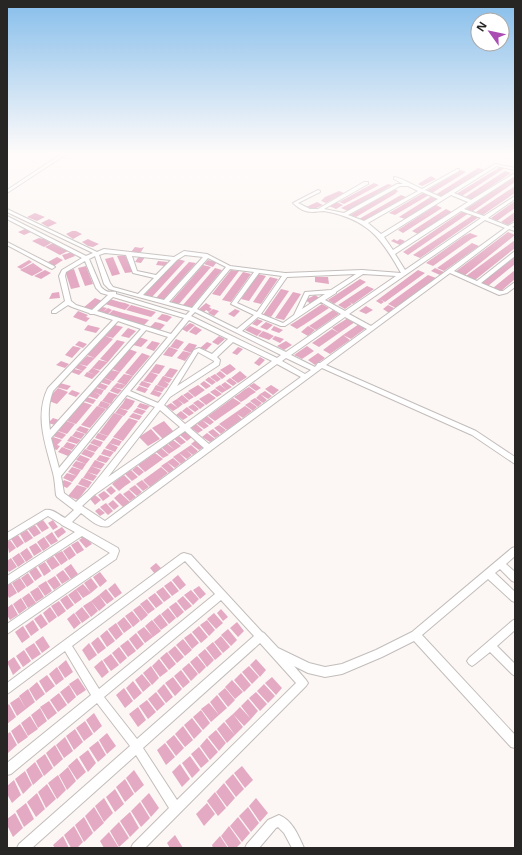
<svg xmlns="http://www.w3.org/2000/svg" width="522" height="855" viewBox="0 0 522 855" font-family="'Open Sans',sans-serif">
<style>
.building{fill:#e4aac3}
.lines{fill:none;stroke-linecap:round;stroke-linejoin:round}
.minor-casing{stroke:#c2bdbb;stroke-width:2}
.minor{fill:#fff;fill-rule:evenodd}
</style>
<rect width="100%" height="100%" fill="#fcf7f4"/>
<!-- building -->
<path class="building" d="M500 167 505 168 462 196 456 194Z
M478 168 485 170 441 197 435 195Z
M461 170 466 172 432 193 426 191Z
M505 171 511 173 471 200 465 197Z
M431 176 436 179 422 186 418 184Z
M514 177 515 182 483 204 473 211 466 209Z
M374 183 379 185 344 204 339 202Z
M388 184 392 185 348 211 341 208Z
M515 186V193L490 210 483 215 476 212Z
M395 189 398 191 395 194 356 217 350 215Z
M339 191 344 193 326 203 321 201 325 197Z
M423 193 429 195 395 215 389 213Z
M401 195 406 197 365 221 359 219Z
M432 196 438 199 405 219 399 217Z
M515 201V208L497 221 491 218Z
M317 202 323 205 310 211 304 208Z
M337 202 343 205 336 209 329 206Z
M436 205 442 208 403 233 398 230Z
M446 209 452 212 418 234 412 231Z
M463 211 469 213 408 255 403 252Z
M515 212V220L508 225 501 222Z
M35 213 45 217 37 221 27 217Z
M473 215 479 217 423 256 420 258 413 255Z
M49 219 57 223 48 227 41 223Z
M25 229 31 232 24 235 18 232Z
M72 231H76L82 234 73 239 66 234Z
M508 232 515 235 464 276 455 272Z
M470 233 478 236 471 239 433 266 426 263 464 236 468 238 464 236Z
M39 238 44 239 51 243 44 247 32 241Z
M88 239 92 241 99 244 93 247 88 246 82 242Z
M394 239 397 241 400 239 405 241 400 245 391 241Z
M515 240V248L475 280 466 276Z
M53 243 59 247 68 251 60 255 45 247Z
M472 243 479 246 444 271 437 268Z
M135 247 141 248 144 247 141 252H131Z
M72 252 75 256 65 260 62 255Z
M125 255 133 272 125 273 117 256Z
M515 255V264L488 286 481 283Z
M139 256 145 257 141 263 135 262Z
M57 257 63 260 54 266 48 262Z
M113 257 120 274 112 276 105 259Z
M178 259 185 261 152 297 144 295Z
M29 260 32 262 21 269 17 267Z
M208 260 217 262 213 267 204 264Z
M158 261 168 262 165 266 156 265Z
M189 262 196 263 163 300 156 298Z
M33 263 43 270 32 276 20 270Z
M203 265 211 267 179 304 171 302Z
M86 266 93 284 85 286 78 268Z
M215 268 222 270 191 308 183 305Z
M435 268 444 272 440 275 431 271Z
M74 269 80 287 71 289 65 271Z
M45 270 51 273 41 279 34 276Z
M231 270 239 271 220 296 212 294Z
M418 270 425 273 385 302 380 299 384 302 381 304 376 301Z
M515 270V279L500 292 493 288Z
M243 272 251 274 231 302 222 300Z
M258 274 266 276 249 301 241 299Z
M428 275 436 278 396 308 388 304Z
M270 277 278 279 261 304 253 302Z
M315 277H328L329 284 315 282Z
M360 279 366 282 334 304 328 300Z
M367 286 374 289 353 304 349 302 352 304 345 309 338 305Z
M281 289 289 291 271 317 263 315Z
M59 292 60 298 49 299 52 293Z
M293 292 301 294 284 320 275 318Z
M315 295 321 299 311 304 305 300Z
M95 298 102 301 90 311 83 308Z
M110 299 120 302 115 307 105 304Z
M120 302 125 303 130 305 125 310 115 307Z
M206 303 211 306 209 307 212 309 209 312 206 310 204 312 198 310Z
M322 304 329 308 305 324 298 320Z
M131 305 145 309 156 312 151 317 126 310Z
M388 305 394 308 389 313 383 309Z
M366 306 373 310 366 314 359 311Z
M102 307 107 308 103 312 108 308 112 310 107 315 97 312Z
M213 309 219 311 214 316 208 313Z
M235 309 240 311 234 317 228 314Z
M113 310 123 313 118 318 108 315Z
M333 310 339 314 316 330 309 326Z
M78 311 88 315 86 317 90 318 86 322 73 317Z
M123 313 149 320 144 325 118 318Z
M162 314 167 315 172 317 167 322 157 319Z
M348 318 355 322 339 333 332 328Z
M257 319 263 321 257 326 252 324Z
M298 320 305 324 297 329 290 325Z
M155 322 160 323 165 325 160 330 150 327Z
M266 322 273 325 267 330 260 327Z
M190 323 195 325 187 332 182 329Z
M359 324 366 328 351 339 343 335Z
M88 325 100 328 96 333 84 330Z
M115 325 123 327 113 338 105 336Z
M195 326 202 330 196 335 189 332Z
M250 326 257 329 262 331 257 336 245 330Z
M274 326 283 330 279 333 271 330Z
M308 326 315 330 308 336 301 332Z
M128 328 136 331 129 338 121 336Z
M332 329 339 333 319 347 312 343Z
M263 331 268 333 274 336 269 340 258 336Z
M343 335 350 340 330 354 323 350Z
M105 336 113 339 95 358 87 355Z
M219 336 225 339 218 345 212 342Z
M275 336 284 339 280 343 272 339Z
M139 337 148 340 141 347 133 345Z
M176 339 184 342 178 349 170 347Z
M117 340 125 342 108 362 100 359Z
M79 341 87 344 83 348 75 345Z
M152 341 160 343 154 351 146 348Z
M286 341 292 345 284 350 277 346Z
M207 342 212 344 206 350 200 348Z
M189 343 197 345 192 353 183 350Z
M73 346 81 348 72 358 65 355Z
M307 346 314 351 302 359 294 355Z
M169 347 178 350 172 357 163 355Z
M238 347 243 349 237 355 232 353Z
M129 349 137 352 120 372 112 369Z
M183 351 191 353 185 361 177 358Z
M142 353 150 356 133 376 125 373Z
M318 353 325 358 315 365 308 360Z
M87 356 95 358 87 366 79 364Z
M260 357 265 360 259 366 254 363Z
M99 360 108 362 100 370 92 368Z
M61 361 69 364 65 368 56 365Z
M79 364 87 367 83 371 75 368Z
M156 364 165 366 159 374 150 372Z
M230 364 236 369 227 375 220 370Z
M92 368 100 371 96 375 88 372Z
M170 368 178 370 172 378 164 376Z
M74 369 83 371 79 375 71 372Z
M111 370 120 372 113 381 104 378Z
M220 371 226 376 222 379 216 374Z
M240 371 247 377 238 383 231 378Z
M87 372 96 375 92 379 84 376Z
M150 372 158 375 152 383 143 381Z
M124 374 133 376 126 385 117 382Z
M215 374 221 379 217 382 210 377Z
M163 376 172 379 169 383 164 381 169 384 166 388 157 385Z
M209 377 216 382 212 385 205 380Z
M103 378 112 381 109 385 100 382Z
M230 378 237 383 233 386 226 381Z
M142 381 151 384 148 388 139 385Z
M204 381 211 386 206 389 200 384Z
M225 382 232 387 227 390 221 385Z
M60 383 71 386 67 390 56 387Z
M100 383 108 386 105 390 96 387Z
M117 383 126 385 122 389 113 387Z
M254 383 261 388 256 391 249 386Z
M156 385 165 388 162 392 153 390Z
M198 385 205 390 195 397 188 391Z
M220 385 227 390 222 393 215 388Z
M271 385 279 390 273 395 265 389Z
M139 386 148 389 145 393 136 390Z
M113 387 122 390 118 394 110 391Z
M249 387 256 392 251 395 244 390Z
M58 388 68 392 57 404 46 400Z
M96 388 104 390 101 395 94 392 100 395 97 399 88 396Z
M215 389 222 394 217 397 210 392Z
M72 390 80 393 76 397 68 394Z
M153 390 162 393 159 397 150 394Z
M244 390 251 395 246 399 239 394Z
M265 391 272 396 268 399 260 394Z
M109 392 118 395 114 399 107 397 114 399 111 404 102 401Z
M188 392 194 397 189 400 183 395Z
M209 393 216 398 206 405 199 399Z
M239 394 246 399 241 402 234 397Z
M260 394 267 400 263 403 256 398Z
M182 395 189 401 184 404 177 399Z
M87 397 96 400 93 404 84 401Z
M126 398 135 401 132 406 123 403Z
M233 398 241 403 215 421 208 416Z
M255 398 262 403 258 407 250 401Z
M177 399 183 404 178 408 172 402Z
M198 400 205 405 200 409 193 403Z
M101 401 110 404 107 409 98 406Z
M83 402 92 405 76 424 67 421Z
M250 402 257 407 253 411 245 405Z
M123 403 132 406 128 410 119 408Z
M140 403 150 406 146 410 137 407Z
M171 403 178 408 173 411 166 406Z
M193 404 199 409 195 412 188 407Z
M97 406 106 409 90 428 81 425Z
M245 406 252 411 243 418 237 414 242 419 227 430 219 424Z
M187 407 194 413 189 416 182 411Z
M119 408 128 411 124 416 115 413Z
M137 408 146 411 142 415 133 412Z
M181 411 188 417 183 420 176 415Z
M114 413 123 416 108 436 99 433Z
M133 413 142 416 139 420 129 417Z
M207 416 214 422 210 425 202 420Z
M53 418 59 420 55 425 48 423Z
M129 418 138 421 123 441 113 437Z
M202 420 209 426 204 429 197 424Z
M66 421 75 424 71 429 62 426Z
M164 421 174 432 163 439 152 428Z
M196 424 203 430 198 433 191 428Z
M219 425 226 430 221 434 214 428Z
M62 426 71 429 67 434 58 431Z
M80 426 89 429 86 434 76 430Z
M151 429 160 439 148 446 139 437Z
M213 429 220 435 215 438 208 432Z
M57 431 65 434 66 435 62 439 53 436Z
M76 431 85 434 81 439 72 436Z
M185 431 192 437 187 441 180 435Z
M98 433 107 436H108L104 441 95 438Z
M207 433 215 439 210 442 202 437Z
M71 436 81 440 77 444 67 441Z
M179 436 186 442 181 445 174 439Z
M53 437 62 440 57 445 60 446 57 450 49 448 53 443 48 442Z
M113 438 121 441H122L119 446 109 443Z
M94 439 103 442 100 447 90 443Z
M173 440 181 446 175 450 168 444Z
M196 440 204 447 199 450 191 444Z
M67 442 76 445 72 450 63 447Z
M109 443 118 447 115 452 105 448Z
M90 444 99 447 95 452 86 449Z
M167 444 175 450 169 454 162 448Z
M191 445 198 451 193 455 185 449Z
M62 447 72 451 68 456 58 452Z
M161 448 169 455 163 458 156 452Z
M85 449 95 453 91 458 81 454Z
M104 449 114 452 110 457 101 454Z
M185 449 192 455 187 459 179 453Z
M155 453 163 459 145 472 138 465Z
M179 453 186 460 181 464 173 457Z
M80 455 90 459 86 464 76 460Z
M100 455 110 458 106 463 96 460Z
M173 458 180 464 175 468 167 462Z
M95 460 105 464 101 469 91 466Z
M76 461 86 464 82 470 72 466Z
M167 462 174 469 169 473 161 466Z
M91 466 101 470 97 475 87 472Z
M137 466 144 472 139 476 132 470Z
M72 467 81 470 77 476 68 472Z
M161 467 168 473 150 487 143 480Z
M131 470 138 477 132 481 125 474Z
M87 472 97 476 93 481 83 478Z
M67 473 77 476 72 482 63 478Z
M124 475 131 482 125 486 118 479Z
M82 478 92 482 88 488 78 484Z
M118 479 125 486 119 491 112 484Z
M64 480 72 483 67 488 60 485Z
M142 480 149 487 143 491 136 484Z
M77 485 87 488 78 500 68 496Z
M135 485 142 492 137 496 129 489Z
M111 486 116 491 111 495 106 490Z
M129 490 136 497 130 501 123 494Z
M104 491 110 496 103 501 98 495Z
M120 493 130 502 123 507 114 498Z
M95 495 101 500 95 505 90 499Z
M113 500 119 506 114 510 108 504Z
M106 503 113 511 108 515 100 507Z
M99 508 105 513 100 516 95 511Z
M43 520 49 528 42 532 36 524Z
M53 520 58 527 53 530 48 523Z
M35 525 41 533 34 537 28 529Z
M62 527 66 532 58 538 54 532Z
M27 530 33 538 25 543 20 534Z
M52 532 58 541 51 545 45 537Z
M18 535 24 543 17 548 11 539Z
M85 536 92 544 86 548 79 540Z
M44 537 50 546 43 551 37 542Z
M10 540 16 548 9 553 7 542Z
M78 541 84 550 77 554 71 545Z
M36 543 42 551 34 556 29 547Z
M70 546 76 555 69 560 63 551Z
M27 548 33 557 26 562 20 553Z
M62 551 68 560 61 565 54 555Z
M19 553 25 562 18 567 12 558Z
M53 556 60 565 52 570 46 561Z
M11 558 17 567 9 572 7 569V561Z
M45 562 51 571 44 576 38 566Z
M156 563 162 569 155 574 150 568Z
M71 564 78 574 71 579 64 569Z
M36 567 42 576 35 581 29 572Z
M63 570 70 579 62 584 56 575Z
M100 572 107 581 100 587 93 577Z
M28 573 34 582 27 587 21 578Z
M178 575 186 585 180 590 172 580Z
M55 576 61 585 54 590 47 581Z
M20 578 26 587 18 593 12 583Z
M91 578 98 587 91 593 84 583Z
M46 581 52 591 45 596 38 586Z
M171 581 179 591 172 596 164 586Z
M11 583 17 593 9 598 7 594V586Z
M115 583 122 593 115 598 108 589Z
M83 584 91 593 83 598 76 589Z
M199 586 206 594 200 599 193 590Z
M38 587 44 597 36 602 30 592Z
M163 587 171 597 164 602 156 592Z
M76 589 82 599 75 604 68 595Z
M106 589 114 599 107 604 99 595Z
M191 590 199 599 193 605 184 595Z
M29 593 36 603 28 608 22 598Z
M155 593 163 603 156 608 148 598Z
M67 595 74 605 67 610 60 600Z
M99 595 106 605 99 611 91 601Z
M183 596 192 606 185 611 177 601Z
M21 598 27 608 19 614 13 604Z
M147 599 155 609 148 614 140 604Z
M59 601 66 611 58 617 51 606Z
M91 601 98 611 91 617 83 606Z
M176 602 184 612 177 618 169 607Z
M12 604 18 615 10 620 7 615V608Z
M140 605 148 615 141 621 133 610Z
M50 607 57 617 49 623 43 613Z
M82 607 90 617 82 623 75 613Z
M168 608 176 618 169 624 161 614Z
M221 609 228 617 223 621 217 613Z
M132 611 140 621 133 627 125 616Z
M74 613 81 623 74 629 67 619Z
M214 613 223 623 216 629 207 619Z
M41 614 48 624 41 629 34 619Z
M160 614 168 625 161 630 153 620Z
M124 617 132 627 124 633 117 623Z
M33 620 39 630 31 636 25 626Z
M152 620 161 631 153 637 145 626Z
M207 620 215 630 209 636 200 625Z
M237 622 244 631 238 637 230 628Z
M116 623 123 634 116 640 108 629Z
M23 626 30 637 22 643 15 632Z
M199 626 208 637 201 643 192 632Z
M144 627 153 637 145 643 137 632Z
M228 629 237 640 231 646 221 635Z
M107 630 115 641 107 647 100 636Z
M136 633 144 644 137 650 129 639Z
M191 633 199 643 192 649 184 638Z
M43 636 50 647 42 653 35 642Z
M221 636 230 647 223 653 214 642Z
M98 637 106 648 98 654 91 643Z
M183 639 192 650 185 656 176 645Z
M128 640 136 651 128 657 120 646Z
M213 642 222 654 215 660 206 648Z
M34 643 41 654 32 660 25 649Z
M89 643 97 655 89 661 82 650Z
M175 646 184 657 177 663 168 652Z
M119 647 127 658 120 664 112 653Z
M205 649 214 660 207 667 198 655Z
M24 650 31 661 23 667 16 656Z
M167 652 176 664 169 670 160 658Z
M111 654 119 665 111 671 103 660Z
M197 656 206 667 199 674 190 662Z
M14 657 21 668 13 675 7 662Z
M159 659 168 671 160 677 152 666Z
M256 659 266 670 260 677 250 665Z
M66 660 73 672 65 678 58 667Z
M102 660 109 672 102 678 94 667Z
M189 663 198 674 191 681 182 669Z
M151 666 159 678 152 685 143 673Z
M249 666 259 677 252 684 242 672Z
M57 667 64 679 56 685 49 674Z
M181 670 190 682 183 688 174 676Z
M241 673 251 685 244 692 234 680Z
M142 674 151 685 143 692 135 680Z
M47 675 55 686 46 693 39 681Z
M173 677 182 689 175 696 165 683Z
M272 677 282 688 276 695 265 683Z
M78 678 86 690 77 696 69 684Z
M232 680 243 692 235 699 225 687Z
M133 681 142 693 134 700 126 688Z
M37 682 45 694 36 701 29 689Z
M164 684 173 697 166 703 157 691Z
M264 684 275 696 268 703 257 691Z
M69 685 76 697 68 704 60 692Z
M124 688 133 701 125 708 116 695Z
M225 688 235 700 228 707 218 694Z
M28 689 35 702 26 709 19 696Z
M156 692 165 704 157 711 148 699Z
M256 692 267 704 260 711 249 698Z
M59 693 67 705 58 712 50 700Z
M217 695 227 708 219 715 210 702Z
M19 697 26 709 17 716 10 703Z
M248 699 258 711 251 719 241 706Z
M147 700 156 712 148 719 139 706Z
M49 701 57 713 48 720 40 707Z
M209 703 219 715 211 722 201 709Z
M9 704 16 717 7 724V706Z
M138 707 146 720 138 727 129 714Z
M240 707 251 719 244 726 233 714Z
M40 708 47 721 38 728 31 715Z
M201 710 210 723 203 730 193 717Z
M94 713 102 726 94 733 86 720Z
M233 714 243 727 235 735 225 721Z
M30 716 38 729 28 736 21 723Z
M192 718 202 731 194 739 184 725Z
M85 721 93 734 84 741 76 728Z
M224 722 235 735 227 743 217 729Z
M20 724 28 737 18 744 11 731Z
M183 726 193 740 185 747 175 734Z
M75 729 83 742 74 750 66 736Z
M216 730 226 743 219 751 208 737Z
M10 732 17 745 8 753 7 734Z
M107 733 116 746 107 754 99 740Z
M174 735 184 748 176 756 166 742Z
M65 737 73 751 64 758 56 745Z
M207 738 218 752 210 760 200 746Z
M98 741 106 755 98 762 89 748Z
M165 743 175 757 166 765 157 750Z
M55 745 63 759 54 767 46 753Z
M199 747 209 761 201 768 191 754Z
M88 750 96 763 88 772 79 757Z
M45 754 53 768 44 776 36 761Z
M190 756 200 770 192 778 182 763Z
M77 758 86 772 77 780 68 766Z
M35 762 43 776 33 785 26 770Z
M180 764 190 779 182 787 172 772Z
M242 766 253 780 245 788 234 773Z
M68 767 76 781 67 790 59 775Z
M134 770 144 785 135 793 126 778Z
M25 771 32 785 23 794 15 779Z
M233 774 244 789 236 797 225 782Z
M58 775 66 790 57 799 48 783Z
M125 779 134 794 125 802 116 787Z
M14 780 21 795 12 803 7 794V786Z
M224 783 235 798 227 807 216 792Z
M47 784 56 799 46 808 38 792Z
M115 789 124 804 115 812 106 797Z
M215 792 226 808 218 816 207 801Z
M37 793 45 809 36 817 27 802Z
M149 793 159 808 151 817 141 801Z
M104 798 113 813 104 822 95 806Z
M256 798 268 813 260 822 249 806Z
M140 802 150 818 141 827 131 811Z
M26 803 34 819 24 827 16 811Z
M207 803 215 814 204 826 196 814Z
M94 807 104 823 94 832 85 816Z
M248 807 259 823 251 832 239 816Z
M130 812 139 828 130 837 120 821Z
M15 813 23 828 13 837 7 825V819Z
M84 817 93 833 84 842 75 825Z
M238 817 250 833 242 842 230 826Z
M119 822 129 838 119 847 110 831Z
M74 826 83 842 77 848H71L64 835Z
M229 826 241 843 236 848H229L221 836Z
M109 832 119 848H104L100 841Z
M175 835 183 848H170L167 843Z
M63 836 69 848H55L53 845Z
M220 836 228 848H213L212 845Z"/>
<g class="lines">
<defs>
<path id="minor" d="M63 153H68L7 193V190Z
M495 164 515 168V170L497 166 454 193 471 200 515 173V176L464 209 484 216 515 196V199L488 218 508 226 515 222V225L512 227 515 228V231L509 229 454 271 477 281 515 251V256L481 283 500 291H503L515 282V287L507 293 499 295 450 273 326 365 476 431 515 457V464L472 435 322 368 109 526C99 529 89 519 81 513L72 522 118 548 119 551 116 559 7 634V624L110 553 82 536 7 585V576L75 532 62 525 61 524 48 516 7 541V533L45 510C52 508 59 515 65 518L74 510 57 497 56 495C55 488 55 480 53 473 46 446 34 416 48 388L113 320 94 314H90L89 313 72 307 68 305 56 313H52V311L65 301 59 276 62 270 82 258 7 219V216L86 256 93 253 7 212V209L97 252 104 249 174 257 184 251 207 254 230 266 285 273 362 270 401 273C381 237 367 219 324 211 320 211 316 212 312 212 305 212 298 208 293 203L318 190 320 191V192L298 203 310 209H318L364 182H368V184L324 209 344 213 397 184H403L394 179V177C400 177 415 186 422 189L457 169H459V171L425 190 441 197ZM400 186H408L418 191 364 221 348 215ZM422 192 438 199 381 234 368 223ZM451 195 468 202 393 250 384 237ZM461 211 481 218 405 270 395 254ZM485 220 505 228 371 326 349 314ZM105 253 126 255 133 273 154 278 138 294 113 287 110 283 99 255ZM185 255 203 257 164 300 143 295 177 260ZM95 256 104 284 109 289 190 311 186 315 116 294V292C109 291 108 294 101 287L89 259ZM132 256 171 260 156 275 137 271ZM208 258 226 267 192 308 169 302ZM85 261 96 288 101 293 108 295 92 310 76 305 71 301 65 276 66 272ZM230 269 254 272 231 304 254 315 237 329 197 309ZM259 273 282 276 257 312 237 303ZM356 274 331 290 305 292 294 315 283 323 261 314 287 277ZM363 274 396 276 345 311 325 300 336 293V292ZM325 294 302 309 309 295ZM113 297 184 318 171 334 97 311ZM321 302 341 314 286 352 242 331 258 317 281 326H285ZM195 312 281 355 277 358 191 316ZM345 317 367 329 320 363H318L315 367 291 355ZM189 320 228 339 212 354 199 348 194 350 166 393 158 403 130 391ZM118 321 141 329 50 430C48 417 48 404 53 391ZM146 330 168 337 59 468 51 438ZM233 342 272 361 185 424 164 405 170 397 219 365 220 360 217 357ZM198 352 214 361V362L177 386ZM286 358 311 370 305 374 282 361ZM277 364 301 377 209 444 190 428ZM127 395 155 407 88 491 76 502 64 493 61 476ZM160 410 180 427 108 477ZM185 431 204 448 105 521 82 506 94 495Z
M7 242 54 266 55 267 52 269 50 268 7 245Z
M515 547V556L506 564 515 572V582L512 581 500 569 495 573 515 592V602L512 601 488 579 422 635 515 735V748L511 747 414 641 382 657 342 674 325 677 308 673 294 666 306 680 308 683 306 686 145 848H131L133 844 169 808 136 755 32 848H17L19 844 130 746 97 703 11 774 7 775V763L91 695 65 651 10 692 7 694V683L181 554 184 553 191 555 262 632 264 633 278 648 309 663 325 667 342 664 376 650 412 632 512 548ZM185 561 215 594 99 689 72 646ZM221 600 254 636 137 739 104 697ZM260 643 296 683 177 800 143 748Z
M515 619V630L497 646 515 664V676L512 674 490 652 475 664 472 666 469 664 467 661 469 658 512 621Z
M279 815C293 821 298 835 304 848H292L284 833 278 827 276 828 259 848H245L247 844 268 820Z"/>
</defs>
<!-- minor casing -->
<use href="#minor" class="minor-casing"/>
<!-- minor -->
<use href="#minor" class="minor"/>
</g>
<!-- sky -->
<linearGradient id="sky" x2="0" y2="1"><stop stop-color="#87beeb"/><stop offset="0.56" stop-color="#fefbfa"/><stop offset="1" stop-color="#fefbfa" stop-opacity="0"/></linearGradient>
<rect width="522" height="273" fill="url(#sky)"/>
<!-- border -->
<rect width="522" height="855" fill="none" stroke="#282625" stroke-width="16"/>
<!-- north arrow -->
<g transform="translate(490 32) rotate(303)"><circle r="19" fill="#ffffff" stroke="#a9a8a8"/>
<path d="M0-3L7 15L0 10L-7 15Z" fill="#aa4cb4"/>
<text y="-6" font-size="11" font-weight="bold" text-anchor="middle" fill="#282625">N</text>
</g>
</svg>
